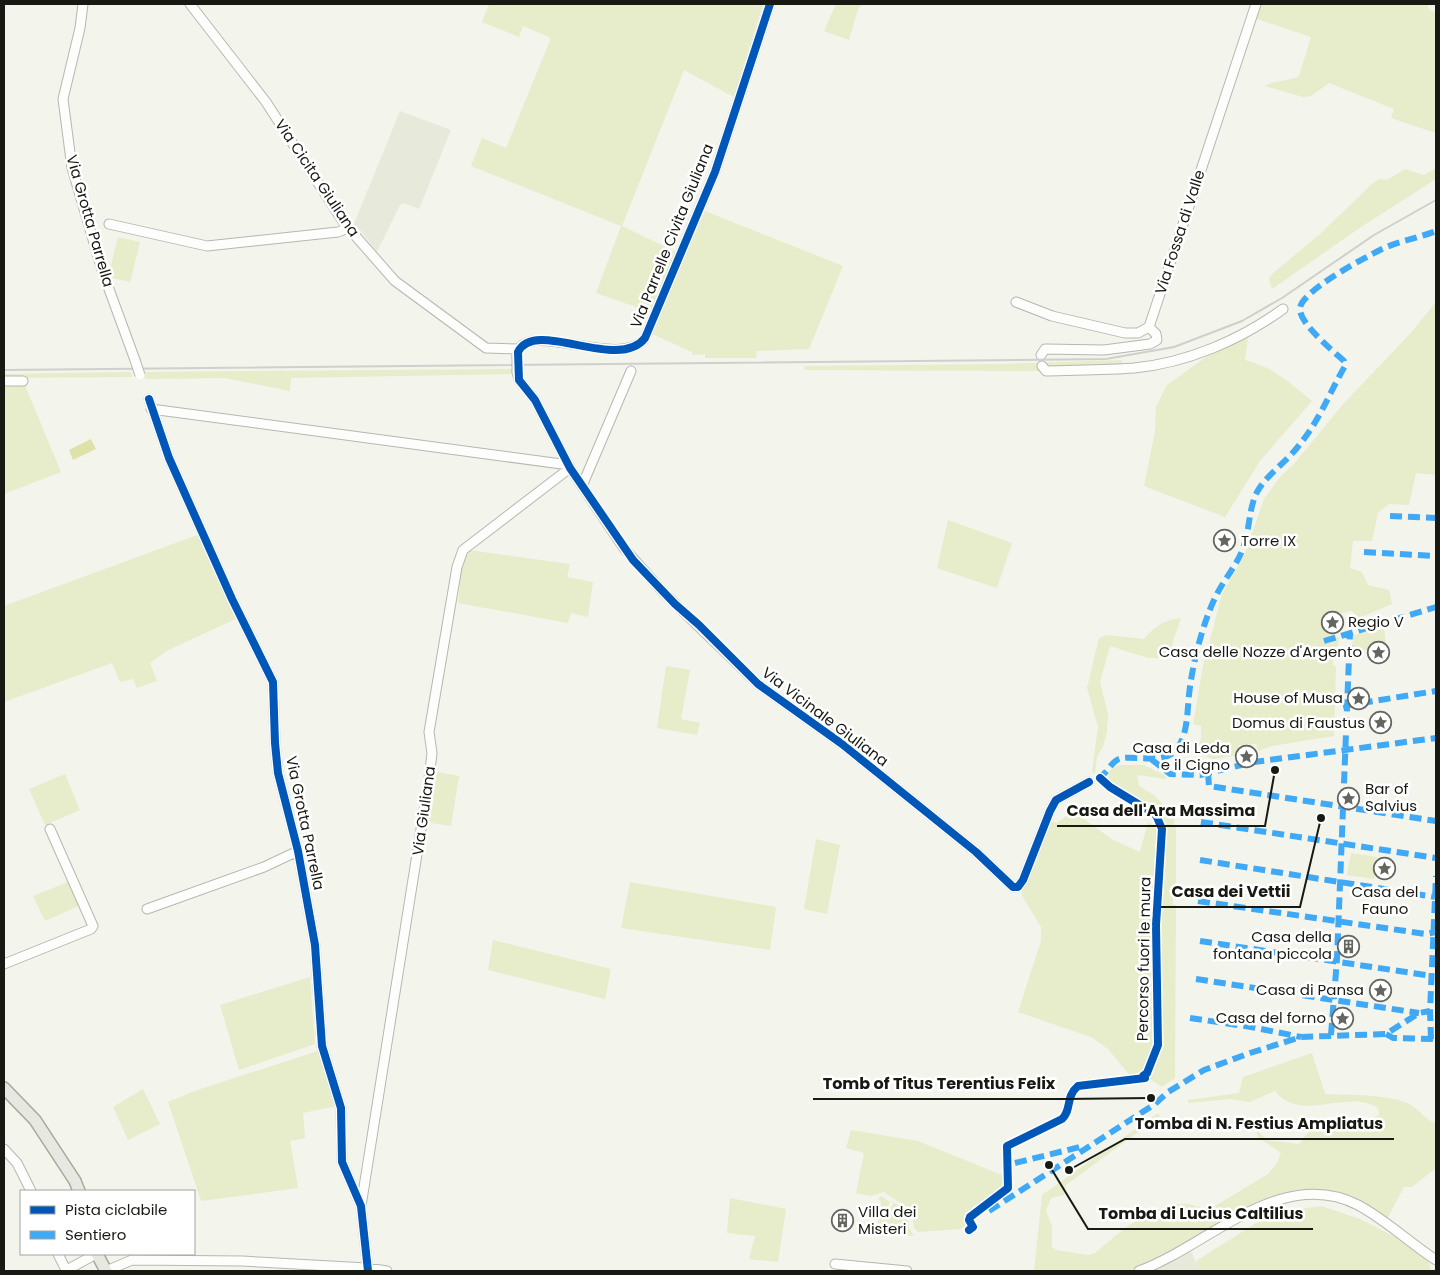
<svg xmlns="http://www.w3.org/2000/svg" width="1440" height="1275" viewBox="0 0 1440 1275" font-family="Poppins,sans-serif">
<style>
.built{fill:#e7e9da}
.green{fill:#e7eccb}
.water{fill:#dde2a8}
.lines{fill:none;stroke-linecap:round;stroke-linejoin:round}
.minor-casing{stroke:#b6b7b1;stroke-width:11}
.major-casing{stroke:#a7a99b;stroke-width:14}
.minor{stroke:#fdfdfc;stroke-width:9}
.major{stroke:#e8e8e2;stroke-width:11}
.rail{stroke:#cfcfcd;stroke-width:2}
.minor-bridge-casing{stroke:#b6b7b1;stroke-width:11;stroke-linecap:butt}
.minor-bridge{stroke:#fdfdfc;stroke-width:9}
.quiet{stroke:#3fa9f5;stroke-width:6;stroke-dasharray:12 6;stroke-linecap:butt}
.cycleway-casing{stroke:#fff;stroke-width:11}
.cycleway{stroke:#0057b8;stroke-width:8}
.labels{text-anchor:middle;stroke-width:5;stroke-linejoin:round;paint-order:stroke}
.street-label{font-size:15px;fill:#191914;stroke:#fff}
.poi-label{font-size:15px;fill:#191914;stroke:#fff;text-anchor:end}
.leader{fill:none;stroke:#191914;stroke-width:2}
.callout-dot{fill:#191914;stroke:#fff;stroke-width:2}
.callout-label{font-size:16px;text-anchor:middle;font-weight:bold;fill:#191914;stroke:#fff;stroke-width:5;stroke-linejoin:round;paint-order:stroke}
</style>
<rect width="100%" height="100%" fill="#f3f4ec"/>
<!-- built -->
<path class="built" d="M400 111 451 130 419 209 404 203 400 205 377 252 360 230 353 226Z
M1191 1251 1200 1271H1149L1187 1253Z"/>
<!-- green -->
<path class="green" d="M489 4H763L734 97 684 70 622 226 676 252 650 312 596 293 621 226 471 166 482 138 506 148 551 38 523 26 519 37 482 22Z
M836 4H863L858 9 849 40 824 31Z
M1258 4H1427L1429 10 1436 12V133L1391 118 1394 109 1329 83 1311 96 1303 97 1265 86C1275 80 1287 82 1299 76L1311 37 1254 18Z
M1436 168V179L1361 227 1272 289 1269 279 1272 274 1320 234 1373 183 1380 179 1387 180 1405 169 1424 175Z
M705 211 843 266 809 349 757 351 756 358H705V354L692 355V352L652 334Z
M118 237 140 242 130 282 108 277Z
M1436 302V475L1416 473 1409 505 1389 504 1378 513 1372 541H1353L1350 568 1362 572 1368 585 1389 590 1392 604 1359 618 1352 611 1338 614 1339 619H1331L1333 637H1339L1338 651 1333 652V665L1336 667 1334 736 1272 746 1258 751 1256 744 1239 745V755L1213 759 1197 753 1201 738V726L1193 724 1203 666 1222 594 1244 556 1264 499 1280 477 1293 465 1344 403 1409 335Z
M1248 338 1245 360C1273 367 1290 383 1312 401L1260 461 1225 517 1144 486 1155 432 1156 407 1167 385 1213 352Z
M1122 360V365L1060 369 1040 367V371L804 370 805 366 1005 364Z
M513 369 512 374 291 378 290 391 225 378 145 379 143 372Z
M131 372 132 377 4 378V374Z
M4 383H24L61 472 4 494Z
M948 520 1012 543 997 588 937 568Z
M200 534 238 618 168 650 150 663 157 681 137 688 133 679 120 682 112 663 4 702V606Z
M469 550 570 564 567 577 593 582 588 617 571 613 568 623 458 603 462 564Z
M1181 618 1173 641 1170 658H1148L1110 646 1100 682 1108 715 1107 732 1103 747 1097 757 1095 774 1092 772 1098 727 1087 688 1099 638 1107 635 1144 639C1155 626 1164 620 1181 618Z
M1384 625 1386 647 1352 652 1353 636Z
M666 666 690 670 681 719 700 723 697 735 657 728Z
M1119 765H1144L1166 776V779L1137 775 1139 786 1154 795 1176 818H1174V825H1176V898H1173V905H1176L1175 1078 1162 1087 1150 1079 1161 1043 1157 923 1163 826C1155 804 1125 792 1107 779L1110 770Z
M433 771 459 776 451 826 425 822Z
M65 774 80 810 45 825 29 789Z
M1073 811 1113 840 1140 852 1148 822 1159 830 1154 898 1156 1043 1143 1076 1132 1078 1108 1049 1091 1037 1018 1012 1041 941V927L1021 894 1049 820 1057 823Z
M816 839 840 845 827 914 804 909Z
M1351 853 1377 857 1374 879 1347 875Z
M70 881 81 905 45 921 33 896Z
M630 882 776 907 770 950 621 928Z
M493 940 611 969 605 999 488 970Z
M310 977 315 1044 239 1070 220 1005Z
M318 1051 336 1106 303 1113 305 1138 290 1141 298 1188 201 1201 168 1102 197 1090Z
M1312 1053 1325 1094C1347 1095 1393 1094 1411 1105 1421 1110 1425 1121 1436 1123V1168L1412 1187H1404L1387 1219 1345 1195 1333 1192 1303 1191 1273 1199 1131 1271H1034L1042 1195 1158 1113 1160 1116 1066 1185 1064 1195 1051 1198 1046 1210 1052 1227V1247L1056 1250 1088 1255 1095 1253C1119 1233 1149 1205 1183 1204 1192 1203 1200 1209 1210 1209L1268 1174 1277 1163 1281 1153 1258 1137 1255 1128 1266 1140 1299 1144 1311 1129C1332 1127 1361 1127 1379 1115L1378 1108C1347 1088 1301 1124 1275 1091L1250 1102 1231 1099 1188 1103V1100L1239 1093 1243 1077Z
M143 1089 160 1124 128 1140 113 1107Z
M851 1130 918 1141 1004 1176 1006 1183 965 1213V1226L960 1229 918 1232 914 1228C911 1200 902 1207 884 1192L871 1196 856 1193 864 1153 846 1148Z
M881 1196 890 1202 888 1206 892 1207 893 1203 901 1205 907 1209 909 1228 914 1236 876 1234 881 1202 878 1199Z
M730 1198 786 1209 778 1262 749 1259 755 1236 727 1233Z
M1321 1206 1360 1219 1399 1239 1428 1260 1431 1271H1200L1196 1261 1272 1213Z"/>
<!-- water -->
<path class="water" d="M91 439 96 449 73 460 69 450Z"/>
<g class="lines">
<defs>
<path id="minor" d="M83 4 80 28 63 99 72 168 102 270 135 360
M190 4 266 102 344 223 395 281 486 348 519 349
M109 224 207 246 338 232 348 228
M1016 302 1052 316 1125 333H1138L1149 327 1256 4
M1041 355 1045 349 1104 350 1150 344 1157 340 1156 334 1149 327
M517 356C522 315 619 372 645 338L715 172 770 4
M1042 366 1046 371C1075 370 1105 370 1134 368 1187 363 1240 340 1283 309
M517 372 519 380 535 400 570 468 623 547 663 592 758 684 842 744 976 852 1013 887H1018L1023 880 1050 811 1056 800 1089 782
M4 381H23
M149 399 169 458 232 599 273 682 275 743 278 773 298 851 315 945 322 1046 341 1108 342 1162 361 1206 368 1271
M151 409 569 465
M582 486 631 371
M147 909 264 867 298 851
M4 964 91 929 93 926 50 829
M4 1149 17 1163 31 1191
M361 1206 429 779 432 753 429 732 457 567 463 550 570 468
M58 1254 66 1270
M835 1264 907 1271
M65 1271 96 1254
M106 1271 132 1260 242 1261 367 1268 387 1271
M1139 1271C1208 1246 1281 1165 1358 1205 1386 1220 1410 1243 1436 1260"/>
<path id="major" d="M4 1088 35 1120 75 1181 79 1191
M97 1254 106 1271"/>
</defs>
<!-- minor casing -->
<use href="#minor" class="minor-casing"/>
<!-- major casing -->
<use href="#major" class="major-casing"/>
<!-- minor -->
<use href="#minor" class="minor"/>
<!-- major -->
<use href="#major" class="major"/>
<!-- rail -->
<path class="rail" d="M4 370 1106 359 1174 347 1242 321 1282 298 1374 235 1436 200"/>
<defs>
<path id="minor-bridge" d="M135 360 140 375
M517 372V356"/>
</defs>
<!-- minor-bridge casing -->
<use href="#minor-bridge" class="minor-bridge-casing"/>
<!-- minor-bridge -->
<use href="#minor-bridge" class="minor-bridge"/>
<!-- quiet -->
<path class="quiet" d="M1390 516 1436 518
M1364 552 1436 556
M1324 641 1436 607
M1343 706 1436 691
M1151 759 1170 774 1200 775 1254 762 1436 738
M1208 773 1209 786 1436 821
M1097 778C1108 776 1110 759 1123 758 1138 756 1166 764 1177 749 1188 733 1187 713 1189 695 1192 666 1202 626 1214 600 1222 582 1235 568 1242 551 1250 532 1248 510 1257 492 1267 474 1288 461 1300 444 1319 421 1330 392 1345 366L1344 361C1333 351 1300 324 1300 309 1299 292 1366 257 1382 249 1399 241 1418 238 1436 231
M1201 822 1436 858
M1200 860 1435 897
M1198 901 1426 934 1436 932
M1200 941 1432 976
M1196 979 1419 1013
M1190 1018 1251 1027 1301 1037
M1386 1034 1393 1038 1435 1039
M1331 1035 1337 959 1350 633
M1431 1039 1430 1011 1436 876
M1015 1163 1084 1146
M989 1211 1155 1104 1168 1092 1204 1070 1250 1053 1301 1037 1386 1034 1419 1013 1430 1011"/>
<defs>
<path id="cycleway" d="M770 4 715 172 645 338C618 373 535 317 518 352L519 380 535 400 570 468 633 560 675 604 699 625 758 684 842 744 976 852 1013 887H1018L1023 880 1050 811 1056 800 1089 782
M149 399 169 458 232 599 273 682 275 743 278 773 298 851 315 945 322 1046 341 1108 342 1162 361 1206 368 1271
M969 1230 973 1227 969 1220 970 1217 1008 1188 1007 1146 1062 1119C1072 1110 1065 1097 1078 1086L1145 1078 1143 1076 1147 1073 1158 1045 1156 925 1162 829 1156 815 1110 787 1100 778"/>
</defs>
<!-- cycleway casing -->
<use href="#cycleway" class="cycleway-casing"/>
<!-- cycleway -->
<use href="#cycleway" class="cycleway"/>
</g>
<!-- icons -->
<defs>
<symbol id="sight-ring" viewBox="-11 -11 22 22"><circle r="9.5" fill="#fff" stroke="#656660" stroke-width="1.5"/><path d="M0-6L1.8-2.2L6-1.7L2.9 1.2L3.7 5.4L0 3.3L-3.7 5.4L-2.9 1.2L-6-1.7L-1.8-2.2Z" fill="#656660"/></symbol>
<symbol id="building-ring" viewBox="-11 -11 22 22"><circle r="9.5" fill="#fff" stroke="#656660" stroke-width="1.5"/><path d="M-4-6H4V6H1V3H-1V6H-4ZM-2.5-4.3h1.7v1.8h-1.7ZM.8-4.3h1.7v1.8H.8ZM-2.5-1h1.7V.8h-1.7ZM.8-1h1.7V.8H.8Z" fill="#656660"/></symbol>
</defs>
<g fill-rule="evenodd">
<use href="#sight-ring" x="1212" y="528" width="25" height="25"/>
<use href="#sight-ring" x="1320" y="610" width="25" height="25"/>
<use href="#sight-ring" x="1366" y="640" width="25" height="25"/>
<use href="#sight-ring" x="1346" y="686" width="25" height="25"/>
<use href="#sight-ring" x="1368" y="710" width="25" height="25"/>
<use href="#sight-ring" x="1234" y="744" width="25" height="25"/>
<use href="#sight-ring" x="1336" y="786" width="25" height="25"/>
<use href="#sight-ring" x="1372" y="856" width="25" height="25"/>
<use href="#building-ring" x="1336" y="934" width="25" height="25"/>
<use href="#sight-ring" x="1368" y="978" width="25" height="25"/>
<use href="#sight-ring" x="1330" y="1006" width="25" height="25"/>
<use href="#building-ring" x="830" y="1208" width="25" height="25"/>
</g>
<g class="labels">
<!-- street labels -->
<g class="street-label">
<text transform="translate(317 178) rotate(56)" y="5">Via Cicita Giuliana</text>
<text transform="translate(90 221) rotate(74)" y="5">Via Grotta Parrella</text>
<text transform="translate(1180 232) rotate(-72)" y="5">Via Fossa di Valle</text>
<text transform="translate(672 236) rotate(-68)" y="5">Via Parrelle Civita Giuliana</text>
<text transform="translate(825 717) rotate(37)" y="5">Via Vicinale Giuliana</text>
<text transform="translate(424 811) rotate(-82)" y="5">Via Giuliana</text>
<text transform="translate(305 823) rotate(78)" y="5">Via Grotta Parrella</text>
<text transform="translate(1144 959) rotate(-89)" y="5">Percorso fuori le mura</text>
</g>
<!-- poi labels -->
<g class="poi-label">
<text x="1241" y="546" text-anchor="start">Torre IX</text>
<text x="1348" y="627" text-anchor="start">Regio V</text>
<text x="1362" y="657">Casa delle Nozze d'Argento</text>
<text x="1343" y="703">House of Musa</text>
<text x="1365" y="728">Domus di Faustus</text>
<text x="1230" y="753">Casa di Leda<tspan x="1230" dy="17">e il Cigno</tspan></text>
<text x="1365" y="794" text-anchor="start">Bar of<tspan x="1365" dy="17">Salvius</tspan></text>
<text x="1385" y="897" text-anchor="middle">Casa del<tspan x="1385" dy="17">Fauno</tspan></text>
<text x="1332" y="942">Casa della<tspan x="1332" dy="17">fontana piccola</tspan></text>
<text x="1364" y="995">Casa di Pansa</text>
<text x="1326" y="1023">Casa del forno</text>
<text x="858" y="1217" text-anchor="start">Villa dei<tspan x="858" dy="17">Misteri</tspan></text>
</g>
</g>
<!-- callouts -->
<path class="leader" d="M1275 770L1265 826H1057M1321 818L1300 907H1161M1151 1098L1065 1099H813M1069 1170L1125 1139H1394M1049 1165L1088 1229H1313"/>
<g class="callout-dot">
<circle cx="1275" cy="770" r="5"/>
<circle cx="1321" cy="818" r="5"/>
<circle cx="1151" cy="1098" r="5"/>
<circle cx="1069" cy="1170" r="5"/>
<circle cx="1049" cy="1165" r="5"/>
</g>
<g class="callout-label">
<text x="1161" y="816">Casa dell'Ara Massima</text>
<text x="1231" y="897">Casa dei Vettii</text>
<text x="939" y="1089">Tomb of Titus Terentius Felix</text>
<text x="1259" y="1129">Tomba di N. Festius Ampliatus</text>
<text x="1201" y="1219">Tomba di Lucius Caltilius</text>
</g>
<!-- border -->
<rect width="1440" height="1275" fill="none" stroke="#191914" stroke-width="10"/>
<!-- legend -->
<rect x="20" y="1190" width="175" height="65" fill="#ffffff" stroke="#a3a3a1"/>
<rect x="30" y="1206" width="25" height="8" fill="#0057b8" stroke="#a3a3a1"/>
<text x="65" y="1215" font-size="15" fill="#191914">Pista ciclabile</text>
<rect x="30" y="1231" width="25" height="8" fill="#3fa9f5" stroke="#a3a3a1"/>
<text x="65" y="1240" font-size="15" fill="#191914">Sentiero</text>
</svg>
